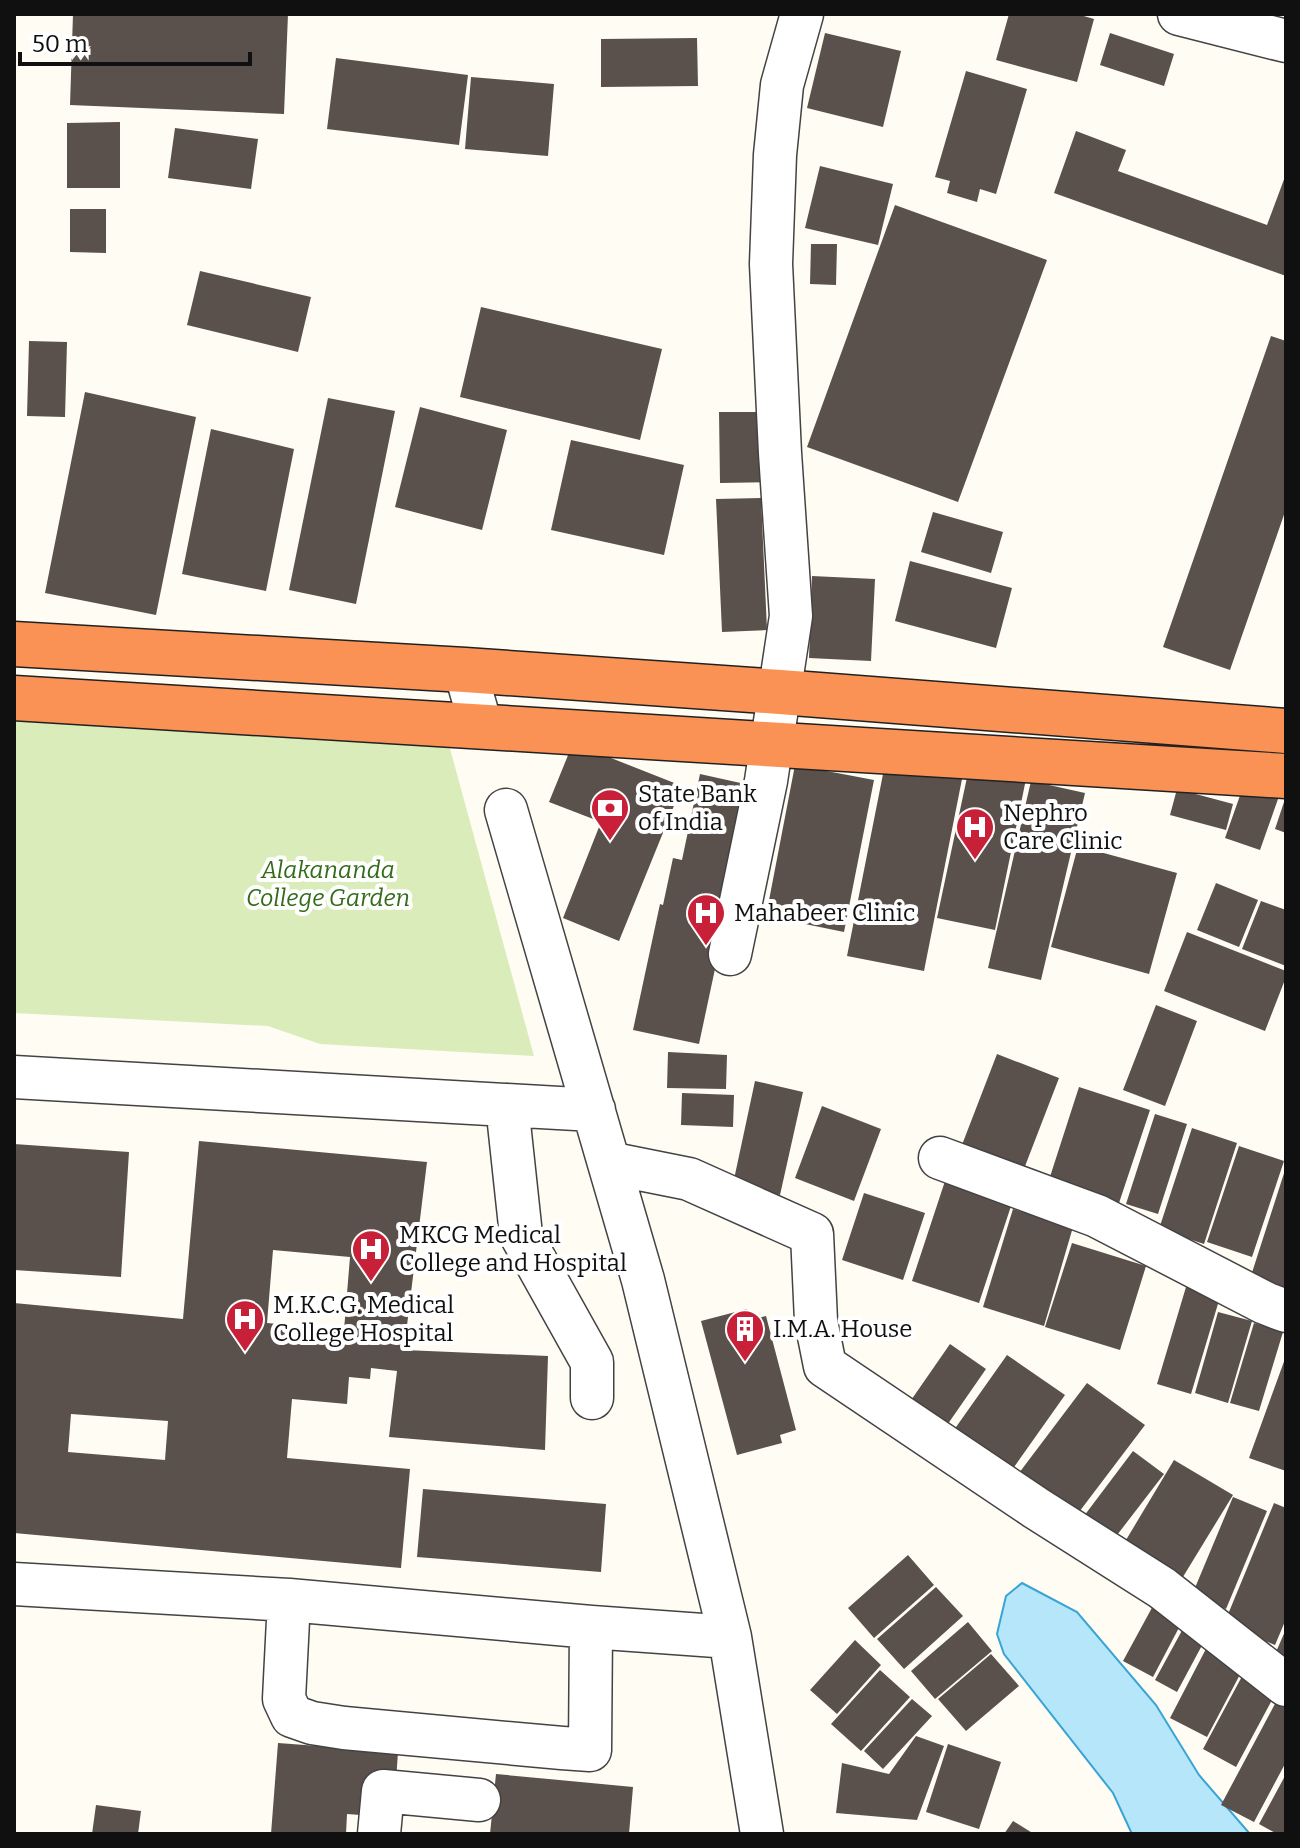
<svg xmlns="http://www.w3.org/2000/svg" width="1300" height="1848" viewBox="0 0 1300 1848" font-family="Bitter,serif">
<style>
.green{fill:#d9ecba}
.water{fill:#b5e6f9;stroke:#39a4d4;stroke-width:2}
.building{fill:#5a504c;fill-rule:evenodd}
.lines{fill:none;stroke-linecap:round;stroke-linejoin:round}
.minor-casing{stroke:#434343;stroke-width:45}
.highway-casing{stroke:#212121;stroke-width:47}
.minor{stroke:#fff;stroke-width:42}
.highway{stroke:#fa9256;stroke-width:44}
.labels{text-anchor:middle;stroke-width:8;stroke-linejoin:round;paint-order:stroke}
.poi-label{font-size:24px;fill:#101010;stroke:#fff;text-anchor:start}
.park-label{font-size:24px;font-style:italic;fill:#346c1c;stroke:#fff}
</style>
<rect width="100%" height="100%" fill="#fffcf3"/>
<!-- green -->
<path class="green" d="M14 717 446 734 534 1056 320 1044 268 1026 14 1013Z"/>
<!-- water -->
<path class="water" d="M1022 1583 1077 1612 1156 1705 1199 1775 1250 1834H1132L1113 1793 1004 1654 997 1634 1006 1596Z"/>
<!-- building -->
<path class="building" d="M73 14H288L284 114 70 105Z
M1009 14H1077L1094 19 1077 82 996 60Z
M825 33 901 51 883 127 807 108Z
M1110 33 1174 54 1164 86 1100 65Z
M697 38 698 86 601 87V39Z
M336 58 468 75 459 145 327 129Z
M966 71 1027 89 996 194 980 189 977 202 947 193 950 181 935 177Z
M471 77 554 84 548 156 465 149Z
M120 122V188H67V123Z
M175 128 258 139 251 189 168 178Z
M1076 131 1126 150 1118 171 1267 225 1286 174V276L1054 193Z
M820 166 893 184 878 245 805 228Z
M895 205 1047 260 958 502 807 447Z
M70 209H106V253L70 252Z
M811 244H837L836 285 810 284Z
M200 271 311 297 298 352 187 325Z
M481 307 662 349 640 440 460 397Z
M1271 336 1286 341V509L1230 670 1163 647Z
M29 341 67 342 65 417 27 416Z
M85 392 196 417 156 615 45 593Z
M328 398 395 411 356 604 289 590Z
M420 407 507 430 482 530 395 507Z
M719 412H770L771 482 720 483Z
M211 429 294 449 266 591 182 574Z
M571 440 684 465 664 555 551 530Z
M761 498 767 630 722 632 716 499Z
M933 512 1003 532 991 573 921 552Z
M910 561 1012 588 996 648 895 621Z
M812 576 875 579 871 661 809 658Z
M573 743 682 786 619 941 563 918 601 822 549 802Z
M886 759 963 774 924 971 847 956Z
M795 765 874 780 844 932 766 916Z
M969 768 1026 779 995 930 937 918Z
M700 774 754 786 699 1044 633 1030 660 904 663 905 673 858 682 860Z
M1031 781 1085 793 1041 980 988 968Z
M1243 787 1278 799 1260 850 1225 838Z
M1177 789 1233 804 1226 830 1170 815Z
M1285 799H1286V833L1275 829Z
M1078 846 1177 873 1149 974 1051 947Z
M1216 883 1258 900 1239 947 1197 930Z
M1261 901 1286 910V966L1242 949Z
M1187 932 1286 971V977L1265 1031 1164 991Z
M1156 1005 1197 1021 1165 1106 1123 1090Z
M668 1052 727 1055 726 1089 667 1088Z
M997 1054 1059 1078 1022 1174 960 1150Z
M755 1081 803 1092 780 1195 733 1184Z
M1079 1087 1150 1110 1117 1209 1047 1186Z
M682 1093 734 1095 733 1127 681 1125Z
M822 1106 881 1129 854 1201 795 1178Z
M1155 1114 1187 1124 1158 1214 1126 1204Z
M1192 1128 1237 1143 1204 1244 1159 1229Z
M199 1141 427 1162 404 1350 548 1356 545 1450 389 1437 397 1371 371 1368 370 1379 349 1377 347 1404 292 1399 287 1458 410 1469 401 1568 14 1533V1303L183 1319ZM273 1250 350 1257 344 1330 267 1323ZM71 1414 168 1421 165 1460 68 1452Z
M14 1144 129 1152 121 1277 14 1270Z
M1239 1146 1284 1161 1252 1257 1207 1242Z
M1286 1167V1293L1249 1282Z
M946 1178 1013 1200 979 1303 912 1281Z
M864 1193 925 1213 903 1280 842 1260Z
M1013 1209 1073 1227 1044 1326 983 1307Z
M1072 1243 1146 1266 1120 1350 1045 1327Z
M1189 1277 1223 1287 1191 1394 1157 1384Z
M747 1309 750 1320 766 1316 796 1430 780 1435 782 1443 737 1455 701 1321Z
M1218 1312 1252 1321 1228 1403 1195 1393Z
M1254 1323 1283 1332 1259 1411 1230 1403Z
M950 1344 986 1369 943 1431 907 1406Z
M1007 1355 1065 1395 1007 1477 949 1437Z
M1286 1356V1471L1249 1458Z
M1087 1383 1145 1425 1073 1520 1016 1477Z
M1133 1451 1164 1474 1114 1539 1084 1516Z
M1174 1460 1233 1495 1178 1585 1120 1550Z
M423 1489 606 1504 601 1572 417 1557Z
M1233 1497 1267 1511 1226 1609 1192 1595Z
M1274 1503 1286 1508V1619L1275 1645 1224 1624Z
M908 1555 934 1585 874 1638 848 1608Z
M936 1587 963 1616 904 1669 877 1639Z
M1154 1604 1183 1620 1153 1677 1123 1661Z
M968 1622 992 1651 935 1699 911 1671Z
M1185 1625 1207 1636 1177 1692 1155 1680Z
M1286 1629V1656L1276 1652Z
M855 1640 881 1665 837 1714 810 1690Z
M1208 1645 1245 1665 1207 1737 1170 1718Z
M991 1654 1019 1686 966 1731 938 1699Z
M1247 1667 1280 1685 1236 1767 1203 1749Z
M880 1670 910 1697 861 1751 831 1724Z
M912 1699 932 1716 883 1769 864 1751Z
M1277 1700 1286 1705V1762L1254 1822 1221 1805Z
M916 1736 944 1746 917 1820 836 1813 842 1763 889 1774Z
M278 1743 398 1752 396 1781 374 1816 347 1814 346 1834H271Z
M948 1744 1001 1762 979 1829 926 1812Z
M496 1774 633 1787 629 1834H490Z
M1286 1774V1834H1277L1259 1824Z
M96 1805 141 1811 138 1834H92Z
M1013 1821 1034 1834H1004Z"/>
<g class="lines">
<defs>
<path id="minor" d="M1179 14 1286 41
M465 670 481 726
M506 810 643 1280 730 1637 762 1834
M730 954 766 781 791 616 780 453 771 264 775 155 782 85 802 14
M14 1077 594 1110
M507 1105 521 1235 592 1362V1398
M940 1158 1097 1216 1265 1303 1286 1311
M609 1163 689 1179 812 1234 816 1321 825 1366 1036 1508 1162 1588 1286 1685
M14 1584 289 1600 591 1627 730 1637
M289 1600 284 1699 292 1716 312 1723 344 1728 562 1748 590 1750 591 1627
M379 1834 383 1791 479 1800"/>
<path id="highway" d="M14 644 465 670 780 692 1286 731
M14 698C438 723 862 751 1286 776"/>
</defs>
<!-- minor casing -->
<use href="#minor" class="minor-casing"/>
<!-- highway casing -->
<use href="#highway" class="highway-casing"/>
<!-- minor -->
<use href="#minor" class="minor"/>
<!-- highway -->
<use href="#highway" class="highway"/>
</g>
<!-- icons -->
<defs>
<symbol id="bank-pin" viewBox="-11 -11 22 30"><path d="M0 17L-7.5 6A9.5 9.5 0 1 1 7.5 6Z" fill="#c82038" stroke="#fff"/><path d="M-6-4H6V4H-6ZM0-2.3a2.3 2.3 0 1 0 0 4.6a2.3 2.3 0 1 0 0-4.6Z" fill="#fff"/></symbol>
<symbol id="hospital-pin" viewBox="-11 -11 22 30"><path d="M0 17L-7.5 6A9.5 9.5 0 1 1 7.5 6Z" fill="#c82038" stroke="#fff"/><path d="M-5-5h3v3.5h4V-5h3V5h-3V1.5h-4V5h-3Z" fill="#fff"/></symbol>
<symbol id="building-pin" viewBox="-11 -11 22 30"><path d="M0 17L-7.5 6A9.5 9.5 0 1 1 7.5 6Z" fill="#c82038" stroke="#fff"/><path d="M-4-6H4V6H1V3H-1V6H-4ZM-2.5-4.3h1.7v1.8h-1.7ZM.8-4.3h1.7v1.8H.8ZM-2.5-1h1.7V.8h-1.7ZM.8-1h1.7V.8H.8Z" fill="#fff"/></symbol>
</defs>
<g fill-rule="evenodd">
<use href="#bank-pin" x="588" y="786" width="44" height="60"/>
<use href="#hospital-pin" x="953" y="805" width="44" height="60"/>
<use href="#hospital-pin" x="684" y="891" width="44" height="60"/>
<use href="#hospital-pin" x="349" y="1227" width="44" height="60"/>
<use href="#hospital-pin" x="223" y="1297" width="44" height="60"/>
<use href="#building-pin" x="723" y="1307" width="44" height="60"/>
</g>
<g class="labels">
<!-- poi labels -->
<g class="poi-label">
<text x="638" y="802">State Bank<tspan x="638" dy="28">of India</tspan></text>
<text x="1003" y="821">Nephro<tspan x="1003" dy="28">Care Clinic</tspan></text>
<text x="734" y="921">Mahabeer Clinic</text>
<text x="399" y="1243">MKCG Medical<tspan x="399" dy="28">College and Hospital</tspan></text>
<text x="273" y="1313">M.K.C.G. Medical<tspan x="273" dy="28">College Hospital</tspan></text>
<text x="773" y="1337">I.M.A. House</text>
</g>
<!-- park labels -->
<g class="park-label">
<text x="328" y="878">Alakananda<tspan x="328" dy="28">College Garden</tspan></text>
</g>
</g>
<!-- border -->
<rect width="1300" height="1848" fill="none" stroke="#101010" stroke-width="32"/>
<!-- scale -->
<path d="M20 52v12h230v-12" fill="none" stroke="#101010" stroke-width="4"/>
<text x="32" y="52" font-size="24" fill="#101010" stroke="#ffffff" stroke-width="6" paint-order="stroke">50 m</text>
</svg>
